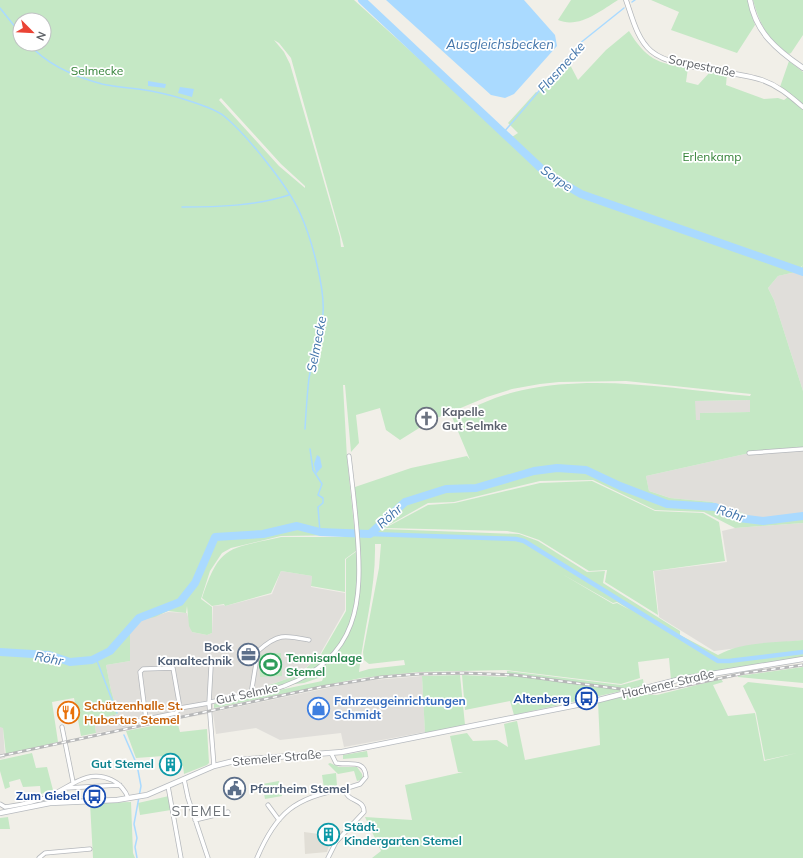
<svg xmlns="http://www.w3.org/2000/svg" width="803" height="858" viewBox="0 0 803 858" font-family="Mulish,sans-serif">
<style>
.industrial{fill:#e0deda}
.education{fill:#e1ded6}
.green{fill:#c5e8c5;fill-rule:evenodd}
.water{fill:#aadaff}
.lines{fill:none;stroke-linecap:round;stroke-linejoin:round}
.stream{stroke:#aadaff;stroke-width:1.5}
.canal{stroke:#aadaff;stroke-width:4.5}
.river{stroke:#aadaff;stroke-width:8}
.minor-casing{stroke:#b5b8bc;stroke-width:5}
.tertiary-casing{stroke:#b5b8bc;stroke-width:5.5}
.secondary-casing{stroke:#b6babf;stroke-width:6}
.minor{stroke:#fff;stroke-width:3.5}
.tertiary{stroke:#fff;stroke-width:4}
.secondary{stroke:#fff;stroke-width:4.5}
.rail-casing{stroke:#b6b7b8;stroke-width:3}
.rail{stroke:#fff;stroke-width:1.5;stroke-dasharray:4.5;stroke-linecap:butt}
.labels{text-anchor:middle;stroke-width:3.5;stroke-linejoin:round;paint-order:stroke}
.street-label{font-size:12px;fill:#5f6368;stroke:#fff}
.park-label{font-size:12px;fill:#348238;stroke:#fff}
.worship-label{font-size:12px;font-weight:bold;fill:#5b616d;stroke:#fff;text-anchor:start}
.service-label{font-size:12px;font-weight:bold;fill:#4e5e75;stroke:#fff;text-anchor:end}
.leisure-label{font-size:12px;font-weight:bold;fill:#27864d;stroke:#fff;text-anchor:start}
.transit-label{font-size:12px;font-weight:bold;fill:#164399;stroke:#fff;text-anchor:end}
.shop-label{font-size:12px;font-weight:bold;fill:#366cbe;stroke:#fff;text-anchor:start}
.food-label{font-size:12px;font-weight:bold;fill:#c56008;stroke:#fff;text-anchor:start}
.culture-label{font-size:12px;font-weight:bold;fill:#0d838f;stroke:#fff;text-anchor:end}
.water-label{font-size:13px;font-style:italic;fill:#4174aa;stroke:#fff}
.quarter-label{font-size:14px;letter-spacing:1px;fill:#70757a;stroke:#fff}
</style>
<rect width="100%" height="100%" fill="#f1efe8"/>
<!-- industrial -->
<path class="industrial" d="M800 271 803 274V391L774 300 768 288 778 276Z
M750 400V412L700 413V420H695V401Z
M803 447V513L765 518 753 517 712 502 670 498 649 491 646 476 763 450Z
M803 523V640L714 651 659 617 654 571 727 562 722 531 735 528Z
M281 571 312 576 311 587 345 593V610L319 656 298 675 246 693 213 699V712L361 681 422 676 425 732 344 747 341 733 280 740 256 728 216 734 213 713 96 733 94 720 118 714 111 690 106 665 130 661V632L142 620 168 612 187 613 192 632 207 635 212 633 213 606 224 605 225 606 272 594Z
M0 727H3L5 758 0 759Z"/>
<!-- education -->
<path class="education" d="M325 826 345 832 332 845H329L327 852 305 854 304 832 319 834 320 830H324Z"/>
<!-- green -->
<path class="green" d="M0 0H354L547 174 581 196 800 271 778 276 768 288 774 300 803 391V447L763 450 646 476 649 491 670 498 712 502 753 517 765 518 803 513V523L735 528 704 512 655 510 593 480 540 481 454 502 428 503 382 529 519 534 538 541 587 572 605 571 603 583 680 631V635L718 655C742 641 776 643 803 640V657L671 680 669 658 638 662 640 678 621 684 505 670 418 672 361 678 214 708V704L322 681 324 676 304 683 261 688 298 675 320 656 346 611V559L357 551 355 487 411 468 467 456 470 460 452 417C475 406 498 395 523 390 596 374 676 389 750 396L751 394 626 381 559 382 540 384 512 389 487 397 432 420 400 440 386 430 380 408 356 415 359 443 351 452 345 385H343L347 458 355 535 281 536 231 548 222 553 210 571 201 599 212 607V633L207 635 192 632 189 626 187 606 186 613 168 611 155 617 142 620 130 632V661L106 665 111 690 118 714 94 720 96 733 81 736 74 698 52 702 58 742 6 755 3 728 0 727ZM20 20H44V44H20ZM274 40 279 43 291 58 344 247H341L340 237 290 64 284 52ZM221 98 281 164 305 186V188L279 166 219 100ZM750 400V412L700 413V420H696L695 401ZM375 544H381L379 568 363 652 364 660 369 664 404 660 405 665 369 669 359 672C364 629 376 588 375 544ZM562 574 613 603 617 602 630 610 617 603 613 604Z
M571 0H618C600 11 579 29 558 20Z
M651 0H748L755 25 737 53 671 30 679 12Z
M753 0H803V35L791 53 789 54C768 42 759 22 753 0Z
M629 31C645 58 658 64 688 68L686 82 698 85 710 72 727 74 726 85 764 99 778 98 784 100 788 97 803 110V272L800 270 803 265 799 269 582 193 548 172 512 137 518 133 508 123 536 92 538 93 567 59 578 80 606 50Z
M789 61 803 72V105L780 87Z
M592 481 655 511 703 513 719 522 725 561 653 571 658 615 605 582 607 570 589 571 539 540 519 533 507 531 385 528 428 505 455 503 540 483Z
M281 537H356V551L345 559V592L311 586 312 576 281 571 271 593 225 606 224 604 212 606 202 598C220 543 230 549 281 537Z
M281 653 282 676 260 677 259 655Z
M803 667V683L738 677V676Z
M507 671 621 685 643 679 644 686 514 715 510 701 465 710 462 675 507 677Z
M460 675 465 725 425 733 422 676Z
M721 679 723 682 713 685 728 716 755 713 764 761 797 753 765 760 756 713 743 686 748 682 803 688V858H372L381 851 365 817 412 820 405 785 463 772H458L450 736 467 733 473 741 497 740 508 747 504 724 517 721 525 760 600 745 598 702 637 694 657 695Z
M177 721 180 732 207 729 209 763 207 765 184 774 183 766H179L177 755 136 758 126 731Z
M367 751 368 757 343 759V755Z
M32 753 36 768 47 767 53 790 41 794 40 786 23 787 20 779 9 782 10 787 5 789 0 771V760Z
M330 763 339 767H357L362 774 363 779 357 781 354 771 338 774 328 764Z
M336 773 337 786 324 788 322 775Z
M279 781 282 796 265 799 262 784Z
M169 796 171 810 140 815 138 803Z
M131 802 133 853 135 858H93L90 803Z
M8 817 10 829H0V818Z"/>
<!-- water -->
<path class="water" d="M386 0H524L555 35 557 46 514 94 505 98 491 95Z
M148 81 166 84 165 88 148 86Z
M180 87 194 89 192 97 178 93Z
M317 455 320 457 322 467 316 474 314 464Z"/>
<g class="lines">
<!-- stream -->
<path class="stream" d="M632 2 635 0
M0 8 20 33
M29 44C47 65 76 77 102 84 120 88 139 88 156 92 172 95 213 107 224 116 247 135 288 186 300 213 311 237 325 287 323 313 321 335 313 357 309 378 307 395 306 412 305 429
M504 132 579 44 624 8
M182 207C218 207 255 206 289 195
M310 449 313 470 322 484 318 495 323 498V503L318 507 320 532
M96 658 117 713
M124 735 137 765 141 786 134 824 137 838 135 847 137 858"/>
<!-- canal -->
<path class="canal" d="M370 534 516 539 524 541 718 661H729L803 652"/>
<!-- river -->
<path class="river" d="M362 0 547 174 581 194 803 272
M0 652 49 655 70 662 92 660 110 651 139 618 180 602 195 583 215 537 263 534 297 526 320 532 370 534 405 502 446 489 476 488 534 471 557 468 586 470 620 486 667 504 715 507 739 518 763 521 803 516"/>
<defs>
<path id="minor" d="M749 453 803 449
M211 667 209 703 214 766
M251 694 258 651C278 633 285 635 309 640
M210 702C233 697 264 694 284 686 359 658 363 601 357 531 355 506 352 481 349 456
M111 719 114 718 123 724 176 713 180 708 209 703
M146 719 140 672 143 669 173 668 180 708
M62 727 73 782
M184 779 188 798 208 858
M168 786 181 858
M66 788 120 785
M0 804 5 807C18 805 34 803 47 797 70 788 86 768 112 780 119 783 126 791 128 798
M268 805 279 820
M195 820 228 812
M39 858 45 853 90 849
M257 858C276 813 295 797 344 789
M328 858 336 842 364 812C364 798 348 803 344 789L360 784 366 777C365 758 348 766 336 763L331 753"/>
<path id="tertiary" d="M626 0C632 17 637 39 651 51 673 70 733 70 762 80 779 86 790 96 803 107"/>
<path id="secondary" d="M750 0C756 33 777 50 803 68
M0 813 50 803 117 800 147 795 214 766 238 760 342 752 587 703 681 679 803 659"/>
</defs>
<!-- minor casing -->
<use href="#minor" class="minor-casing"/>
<!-- tertiary casing -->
<use href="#tertiary" class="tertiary-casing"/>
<!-- secondary casing -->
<use href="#secondary" class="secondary-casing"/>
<!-- minor -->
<use href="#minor" class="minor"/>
<!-- tertiary -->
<use href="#tertiary" class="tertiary"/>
<!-- secondary -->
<use href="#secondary" class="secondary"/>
<defs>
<path id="rail" d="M0 756 321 687 381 677 419 674 463 673 515 675 651 693 745 673 803 665"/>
</defs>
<!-- rail casing -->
<use href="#rail" class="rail-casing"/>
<!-- rail -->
<use href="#rail" class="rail"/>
</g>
<!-- icons -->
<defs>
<symbol id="church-ring" viewBox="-11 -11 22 22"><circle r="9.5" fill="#fff" stroke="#6b7280" stroke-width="1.5"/><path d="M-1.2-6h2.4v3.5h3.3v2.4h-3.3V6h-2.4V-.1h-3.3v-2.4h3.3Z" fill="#6b7280"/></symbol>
<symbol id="office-ring" viewBox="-11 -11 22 22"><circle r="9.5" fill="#fff" stroke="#5c6f8a" stroke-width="1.5"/><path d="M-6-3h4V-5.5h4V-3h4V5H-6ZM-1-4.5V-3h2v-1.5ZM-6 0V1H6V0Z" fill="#5c6f8a"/></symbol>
<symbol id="stadium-ring" viewBox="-11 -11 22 22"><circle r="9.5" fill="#fff" stroke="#2e9e5b" stroke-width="1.5"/><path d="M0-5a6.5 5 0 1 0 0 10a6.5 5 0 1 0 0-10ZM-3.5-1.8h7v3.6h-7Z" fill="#2e9e5b"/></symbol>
<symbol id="bus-ring" viewBox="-11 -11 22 22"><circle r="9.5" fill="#fff" stroke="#1a4fb4" stroke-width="1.5"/><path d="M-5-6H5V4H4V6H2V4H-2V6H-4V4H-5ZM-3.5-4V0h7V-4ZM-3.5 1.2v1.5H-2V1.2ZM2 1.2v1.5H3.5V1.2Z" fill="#1a4fb4"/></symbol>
<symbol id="shop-ring" viewBox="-11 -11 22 22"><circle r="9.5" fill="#fff" stroke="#3f7fe0" stroke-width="1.5"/><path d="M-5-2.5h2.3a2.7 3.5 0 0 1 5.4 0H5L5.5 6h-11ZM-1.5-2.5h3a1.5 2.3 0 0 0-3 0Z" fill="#3f7fe0"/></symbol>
<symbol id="restaurant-ring" viewBox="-11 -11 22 22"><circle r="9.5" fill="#fff" stroke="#e8710a" stroke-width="1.5"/><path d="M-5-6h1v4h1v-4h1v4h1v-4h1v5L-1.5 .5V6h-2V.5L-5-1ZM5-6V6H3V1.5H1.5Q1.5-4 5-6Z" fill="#e8710a"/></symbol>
<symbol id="building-ring" viewBox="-11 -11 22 22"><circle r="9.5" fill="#fff" stroke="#0f9aa8" stroke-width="1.5"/><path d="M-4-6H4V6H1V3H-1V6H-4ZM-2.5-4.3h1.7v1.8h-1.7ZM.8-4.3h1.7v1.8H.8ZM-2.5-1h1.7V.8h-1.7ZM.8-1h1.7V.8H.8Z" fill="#0f9aa8"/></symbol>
<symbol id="civic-ring" viewBox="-11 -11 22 22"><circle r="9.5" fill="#fff" stroke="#5c6f8a" stroke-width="1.5"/><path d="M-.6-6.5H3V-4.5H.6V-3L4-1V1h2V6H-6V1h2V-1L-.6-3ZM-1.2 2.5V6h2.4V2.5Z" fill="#5c6f8a"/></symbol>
</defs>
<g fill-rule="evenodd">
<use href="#church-ring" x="414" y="406" width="25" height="25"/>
<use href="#office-ring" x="236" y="642" width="25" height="25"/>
<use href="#stadium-ring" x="258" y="652" width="25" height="25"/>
<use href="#bus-ring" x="574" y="686" width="25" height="25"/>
<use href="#shop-ring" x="306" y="696" width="25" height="25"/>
<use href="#restaurant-ring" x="56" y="700" width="25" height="25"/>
<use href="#building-ring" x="158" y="752" width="25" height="25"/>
<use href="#civic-ring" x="222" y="776" width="25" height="25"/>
<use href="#bus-ring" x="82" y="784" width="25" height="25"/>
<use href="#building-ring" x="316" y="822" width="25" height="25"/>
</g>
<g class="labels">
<!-- street labels -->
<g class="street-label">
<text transform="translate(702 66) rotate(12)" y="4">Sorpestraße</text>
<text transform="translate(668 684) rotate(-13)" y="4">Hachener Straße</text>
<text transform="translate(247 694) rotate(-12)" y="4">Gut Selmke</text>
<text transform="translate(277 758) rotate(-5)" y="4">Stemeler Straße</text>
</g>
<!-- park labels -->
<g class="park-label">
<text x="97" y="75">Selmecke</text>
<text x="712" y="161">Erlenkamp</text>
</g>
<!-- worship labels -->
<g class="worship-label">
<text x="442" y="416">Kapelle<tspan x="442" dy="14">Gut Selmke</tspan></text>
</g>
<!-- service labels -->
<g class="service-label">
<text x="232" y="651">Bock<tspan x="232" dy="14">Kanaltechnik</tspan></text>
<text x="250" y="793" text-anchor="start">Pfarrheim Stemel</text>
</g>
<!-- leisure labels -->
<g class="leisure-label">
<text x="286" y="662">Tennisanlage<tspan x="286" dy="14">Stemel</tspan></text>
</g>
<!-- transit labels -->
<g class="transit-label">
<text x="570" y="703">Altenberg</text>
<text x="80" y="800">Zum Giebel</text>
</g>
<!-- shop labels -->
<g class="shop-label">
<text x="334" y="705">Fahrzeugeinrichtungen<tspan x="334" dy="14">Schmidt</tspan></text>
</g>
<!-- food labels -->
<g class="food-label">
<text x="84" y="710">Schützenhalle St.<tspan x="84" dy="14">Hubertus Stemel</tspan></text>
</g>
<!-- culture labels -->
<g class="culture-label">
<text x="154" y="768">Gut Stemel</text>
<text x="344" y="831" text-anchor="start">Städt.<tspan x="344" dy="14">Kindergarten Stemel</tspan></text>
</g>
<!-- water labels -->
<g class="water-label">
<text x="500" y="49">Ausgleichsbecken</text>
<text transform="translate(561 67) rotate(-48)" y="5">Flasmecke</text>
<text transform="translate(557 178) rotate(35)" y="5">Sorpe</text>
<text transform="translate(316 344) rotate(-79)" y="5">Selmecke</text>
<text transform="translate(731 513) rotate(18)" y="5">Röhr</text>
<text transform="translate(389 516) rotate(-42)" y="5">Röhr</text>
<text transform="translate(49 658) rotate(11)" y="5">Röhr</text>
</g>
<!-- quarter labels -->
<g class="quarter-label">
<text x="201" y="816">STEMEL</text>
</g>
</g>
<!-- north arrow -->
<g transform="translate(32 32) rotate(114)"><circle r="19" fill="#ffffff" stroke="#bfc1c3"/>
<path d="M0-3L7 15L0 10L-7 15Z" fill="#ea4335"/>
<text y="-6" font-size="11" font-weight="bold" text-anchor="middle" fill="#5f6368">N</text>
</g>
</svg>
